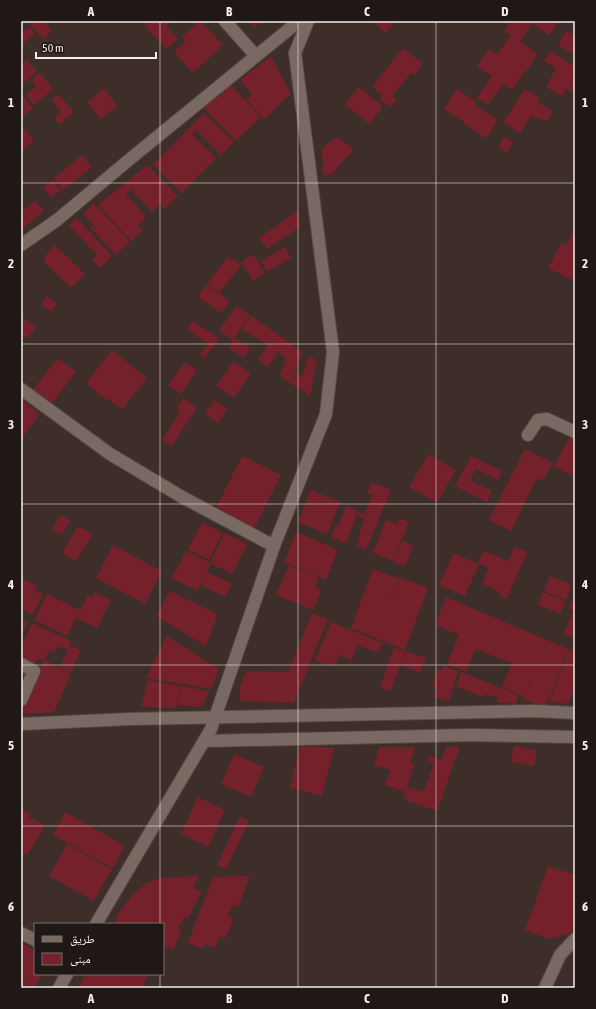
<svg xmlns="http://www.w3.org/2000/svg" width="596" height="1009" viewBox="0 0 596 1009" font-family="'Asap Condensed','Noto Naskh Arabic',sans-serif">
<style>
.building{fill:#74212b}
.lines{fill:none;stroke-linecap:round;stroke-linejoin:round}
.street-casing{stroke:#564a46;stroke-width:14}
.secondary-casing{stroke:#564a46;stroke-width:14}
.street{stroke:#7a6963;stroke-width:12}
.secondary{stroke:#7a6963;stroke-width:12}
.grid{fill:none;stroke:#f7edea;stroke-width:1;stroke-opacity:0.55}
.neatline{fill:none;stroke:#f7edea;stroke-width:1.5}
.grid-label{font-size:13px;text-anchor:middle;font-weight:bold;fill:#f7edea}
</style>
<rect width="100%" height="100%" fill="#3d2e29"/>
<!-- building -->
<path class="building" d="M31 21H43L52 31 43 39 29 23Z
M151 21H171L166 26 178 39 167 49 145 27Z
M199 21H201L223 45 193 73 174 52 186 41 182 37Z
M250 21H260L261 22 254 27Z
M372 21H395L386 33Z
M511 21H527L532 24 520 42 538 54 525 73 524 72 512 90 503 84 488 105 477 98 492 76 477 66 489 49 497 54 511 35 504 31Z
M528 21H559L549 35Z
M29 27 35 33 21 46V34Z
M566 31 575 36V55L558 45Z
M403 48 423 64 415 75 412 72 392 96 397 99 390 107 379 99 382 95 372 87Z
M550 51 575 66V75L562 96 546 87 556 68 544 61Z
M271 56 291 94 264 119 246 99 252 95 240 80Z
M27 60 37 71 21 86V66Z
M40 73 53 89 34 105 26 95 36 86 31 80Z
M575 76V93L567 89Z
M230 84 261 117 236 141 204 108Z
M359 87 383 107 369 124 345 104Z
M104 88 117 106 101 119 87 102Z
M457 89 477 102 475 105 498 120 486 139 463 123 464 122 444 109Z
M525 89 539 98 537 101 553 112 547 121 531 116 520 133 503 122Z
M21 93 33 108 21 118Z
M58 94 74 112 60 124 54 118 61 112 51 100Z
M204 113 234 142 221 155 196 130 192 134 216 158 182 193 153 165Z
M21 125 34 141 21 151Z
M337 137 354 149 331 175H323L322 148Z
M504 137 514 142 507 153 498 147Z
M82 155 92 167 63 190 54 178Z
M147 165 178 196 164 209 160 204 152 212 131 189 126 194 146 217 138 225 143 230 131 241 98 205Z
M53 180 61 190 51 198 43 188Z
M35 200 44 211 24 228 21 225V213Z
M94 203 130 242 116 255 90 227 93 225 83 214Z
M298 211 300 227 267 249 259 238Z
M77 218 112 256 100 268 92 260 97 255 69 225Z
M575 228V247L567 243Z
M562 242 575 248V281L548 268Z
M55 245 85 274 71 288 43 261 46 257 45 256Z
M285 247 291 258 267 272 261 261Z
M253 254 265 273 253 281 241 262Z
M228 256 241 265 219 293 207 284Z
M206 285 230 301 222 313 198 297Z
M47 296 57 304 51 312 41 304Z
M236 306 250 315 233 340 219 331Z
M21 316 36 327 27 339 21 334Z
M251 316 303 352 291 384 280 376 286 358 278 352 268 367 258 360 268 345 242 329Z
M193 321 219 338 205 359 200 355 208 344 187 329Z
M235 338 250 348 244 358 228 348Z
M112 350 147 378 122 410 107 398 106 400 86 383Z
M309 355 317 361 310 396 292 384 296 373 302 377Z
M58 358 76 372 52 403 33 389Z
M234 361 251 373 234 398 216 386Z
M185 362 197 370 181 394 168 385Z
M183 398 197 408 172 446 162 440 180 412 176 409Z
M21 399 40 414 21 440Z
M214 400 227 409 218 423 205 414Z
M571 435 575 437V477L554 466Z
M525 449 553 463 543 481 537 478 511 531 489 520Z
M429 454 456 470 437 503 409 487Z
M242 456 281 475 254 529 215 510Z
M471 456 502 471 498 480 476 469 470 480 492 491 487 502 455 486Z
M372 482 391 490 366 550 356 546 360 537H358L365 519 357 516 359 512 373 517 365 513 373 495 367 493Z
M311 490 340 502 327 534 298 522Z
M346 506 358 511 346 543 331 537 336 525 338 526Z
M61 515 71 521 62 535 52 529Z
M399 518 409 522 393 561 373 553 386 520 397 524Z
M202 522 223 533 209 560 188 549Z
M78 526 93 534 76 562 62 553Z
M296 532 338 550 326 580 284 562Z
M225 533 247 544 232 574 210 563Z
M402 541 413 545 405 566 393 562Z
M113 545 162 571 145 604 96 578Z
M515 546 527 552 507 599 499 596 500 592 482 584 488 568 478 563 484 551 508 561Z
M186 551 211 563 197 591 172 578Z
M453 553 479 564 465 596 439 585Z
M289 565 319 578 315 587 322 590 313 610 276 595Z
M373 569 398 578 383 619 399 577 428 588 405 650 351 628Z
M207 572 232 584 225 597 201 585Z
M550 576 572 585 566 600 544 591Z
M21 578 37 586 35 591 43 594 33 615 21 609Z
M170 591 218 614 206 646 156 616Z
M94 592 111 600 97 628 76 618 67 636 34 620 47 594 80 610 88 595 92 597Z
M543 592 565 601 560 614 538 605Z
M446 597 547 640 524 696 502 687 512 663 475 649 466 672 447 664 459 635 435 625Z
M572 600 575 601V638L564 634 573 611 568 609Z
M312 613 328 619 294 703 239 701 240 687 246 671 288 672Z
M21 619 28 622 21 637Z
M331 622 383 643 378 653 358 645 352 660 339 655 334 666 329 664 328 666 315 660Z
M32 623 71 641 67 650 58 646 54 653 49 651 46 659 43 658 42 661 37 659 34 666 21 660V647Z
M167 636 219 669 211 689 146 678Z
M547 640 569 649 545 708 523 699Z
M70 645 81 650 71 673 60 668Z
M394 647 405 651 391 691 380 687Z
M570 649 575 651V687L568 704 549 701Z
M406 651 426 658 420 673 400 665Z
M44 659 71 675 54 712 21 714V709Z
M443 666 458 671 449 701 434 697 437 688 432 687 437 669 442 670Z
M21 671 26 673 21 684Z
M461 672 519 695 515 704 496 702 498 697 484 694 483 697 456 686Z
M148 680 180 686 176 708 141 707Z
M181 686 209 691 205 702 200 707 177 705Z
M300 746 334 748 322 796 290 788Z
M514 746 537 750 534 766 511 762Z
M379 747H416L410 763 415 764 407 787 423 792 434 763 427 761 429 756 441 760 446 747H460L437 811 403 799 406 792 385 785 391 770 374 765Z
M234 754 264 767 251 797 221 784Z
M198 797 225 810 208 847 181 834Z
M21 809 30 814 29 817 45 826 27 855 21 852Z
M65 812 125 846 113 868 53 835Z
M240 816 249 821 226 869 217 865Z
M67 844 112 869 94 901 49 876Z
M548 866 575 875V929L568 934 549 939 525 930Z
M199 876 193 888 201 892 188 919 184 917 178 929 182 931 173 950 163 945V924H113L121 909 132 896 146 883 161 878Z
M250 876 238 907 232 905 228 916 234 918 225 939 219 937 215 948 205 944 203 949 188 943 213 877Z
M21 942 35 951V974H42L34 988 21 981Z
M85 974H120L149 988H79Z
M122 974H149L143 985Z
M21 982 31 988H21Z"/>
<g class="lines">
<defs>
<path id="street" d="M225 21 256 56
M21 245 57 220 130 159 299 21
M21 389 110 454 182 497 274 546
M528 435 538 420 547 419 575 432
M21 664 34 671 21 700
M21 724 129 719 535 711 575 713
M205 741 471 735 575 737
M21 933 35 940
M545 988 560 955 575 939"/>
<path id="secondary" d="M96 924 211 729 274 546 326 414 333 352 295 53 308 21
M59 988 67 974"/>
</defs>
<!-- street casing -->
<use href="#street" class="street-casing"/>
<!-- secondary casing -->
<use href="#secondary" class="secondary-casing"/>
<!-- street -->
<use href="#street" class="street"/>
<!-- secondary -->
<use href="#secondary" class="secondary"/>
</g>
<!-- grid -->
<path class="grid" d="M160 21V924M298 21V988M436 21V988M21 183H575M21 344H575M21 504H575M21 665H575M21 826H575M160 974V988"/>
<!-- border -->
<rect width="596" height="1009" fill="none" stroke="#1f1816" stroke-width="44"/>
<!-- legend -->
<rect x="34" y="923" width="130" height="52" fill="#1f1816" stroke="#756d6b"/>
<rect x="42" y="936" width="20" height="6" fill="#7a6963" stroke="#756d6b"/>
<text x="70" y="943" font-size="12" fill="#f7edea">طريق</text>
<rect x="42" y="953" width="20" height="12" fill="#74212b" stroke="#756d6b"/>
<text x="70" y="963" font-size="12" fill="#f7edea">مبنى</text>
<!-- scale -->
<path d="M36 52v6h120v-6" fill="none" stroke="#f7edea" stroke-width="2"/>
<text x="42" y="52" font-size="12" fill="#f7edea" stroke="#1f1816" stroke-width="3" paint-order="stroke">50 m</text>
<rect x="22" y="22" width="552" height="965" class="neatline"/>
<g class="grid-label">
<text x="91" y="16">A</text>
<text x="229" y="16">B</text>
<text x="367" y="16">C</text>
<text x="505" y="16">D</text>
<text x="11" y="107">1</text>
<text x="585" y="107">1</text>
<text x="11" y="268">2</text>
<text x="585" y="268">2</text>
<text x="11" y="429">3</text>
<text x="585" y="429">3</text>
<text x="11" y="589">4</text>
<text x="585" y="589">4</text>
<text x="11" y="750">5</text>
<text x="585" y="750">5</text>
<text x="11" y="911">6</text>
<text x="585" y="911">6</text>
<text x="91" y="1003">A</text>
<text x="229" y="1003">B</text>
<text x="367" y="1003">C</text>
<text x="505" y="1003">D</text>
</g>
</svg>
